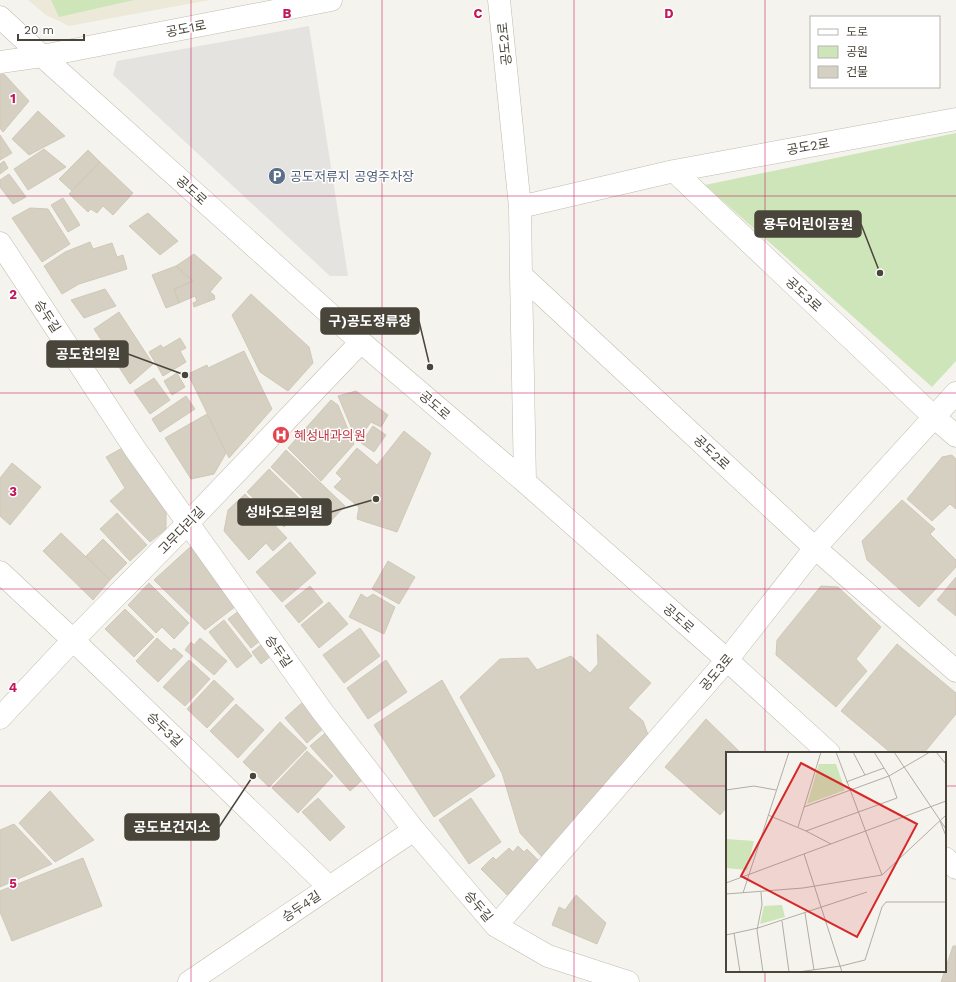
<svg xmlns="http://www.w3.org/2000/svg" width="956" height="982" viewBox="0 0 956 982" font-family="'Work Sans','Noto Sans KR',sans-serif">
<style>
.education{fill:#ede9d8}
.green{fill:#cde5b9}
.parking{fill:#e4e3e0}
.building{fill:#d6d0c3;stroke:#d0c9b7}
.lines{fill:none;stroke-linecap:round;stroke-linejoin:round}
.minor-casing{stroke:#c0bcb0;stroke-width:23}
.minor{stroke:#fff;stroke-width:22}
.grid{fill:none;stroke:#c2185b;stroke-width:1;stroke-opacity:0.55}
.labels{text-anchor:middle;stroke-width:3;stroke-linejoin:round;paint-order:stroke}
.street-label{font-size:13px;fill:#49453a;stroke:#fff}
.service-label{font-size:13px;fill:#4e5e75;stroke:#fff;text-anchor:start}
.health-label{font-size:13px;fill:#be3a42;stroke:#fff;text-anchor:start}
.inset-road{fill:none;stroke:#b0ada5;stroke-width:1}
.view{fill:#d62828;fill-opacity:0.15;stroke:#d62828;stroke-width:2}
.inset-edge{fill:none;stroke:#49453a;stroke-width:2}
.grid-label{font-size:13px;text-anchor:middle;font-weight:bold;fill:#c2185b;stroke:#fff;stroke-width:3;stroke-linejoin:round;paint-order:stroke}
.leader{fill:none;stroke:#49453a;stroke-width:1.5}
.callout-dot{fill:#49453a;stroke:#fff;stroke-width:1.5}
.callout{fill:#49453a;stroke:#49453a;stroke-width:1.5}
.callout-label{font-size:14px;text-anchor:middle;font-weight:bold;fill:#fff}
</style>
<rect width="100%" height="100%" fill="#f5f3ed"/>
<!-- education -->
<path class="education" d="M28 0H210L69 26 46 15Z"/>
<!-- green -->
<path class="green" d="M51 0H134L59 17Z
M956 133V361L932 387 705 185Z"/>
<!-- parking -->
<path class="parking" d="M309 26 348 276H330L113 75 117 61Z"/>
<!-- building -->
<path class="building" d="M4 74 29 101 3 132 0 128V75Z
M38 111 65 136 29 155 12 139Z
M0 135 12 153 0 160Z
M44 149 66 167 28 190 14 169Z
M88 150 100 162 72 191 59 179Z
M4 161 8 168 0 174V164Z
M100 162 133 193 113 215 103 206 97 213 91 209 88 212 69 194Z
M9 174 26 197 13 204 0 187V180Z
M63 198 80 225 68 232 51 205Z
M30 208 48 209 70 244 42 262 12 218Z
M148 213 178 241 160 255 129 226Z
M90 242 93 249 112 243 117 257 123 255 127 269 79 284 62 294 44 266 65 252Z
M194 254 222 278 210 292 214 295 215 299 194 307 193 303 197 301 195 296 179 303 174 289 193 281 176 266Z
M176 266 193 281 174 289 179 303 166 308 152 275Z
M105 289 116 306 84 318 71 300Z
M251 294 309 347 313 363 288 391 260 372 232 315Z
M119 312 153 364 130 384 94 329Z
M180 338 186 348 180 351 186 362 163 376 149 352 161 345 163 348Z
M244 351 272 409 229 458 188 374 207 365 208 368Z
M177 373 185 387 172 395 164 381Z
M154 378 170 400 150 414 134 391Z
M356 391 388 415 381 427 371 422 357 441 338 396Z
M186 396 195 409 160 432 152 419Z
M331 400 338 405 354 444 321 481 288 448Z
M207 414 226 453 214 474 191 479 165 438Z
M373 426 386 435 374 452 361 443Z
M404 431 431 453 397 532 357 519 359 507 334 487 342 479 336 473 357 448 377 465Z
M124 447 166 509V529L150 542 110 501 125 488 106 457Z
M286 450 345 506 329 523 271 467Z
M952 455 956 459V509L950 504 932 521 907 499 942 457Z
M12 463 41 487 10 525 0 516V478Z
M269 469 306 505 284 527 247 492Z
M245 494 287 538 273 551 266 543 249 560 224 531 228 510Z
M902 500 935 529 930 534 956 560V567L919 607 867 560 862 541Z
M117 513 147 545 130 561 100 529Z
M61 533 110 580 93 600 43 551Z
M103 539 127 563 110 580 86 556Z
M290 542 316 573 282 602 256 572Z
M199 546 240 603 205 630 154 580 189 548Z
M388 561 415 577 399 604 372 589Z
M956 577V616L937 600Z
M149 583 189 623 174 639 162 627 156 633 128 605Z
M310 586 323 602 299 623 285 606Z
M821 586 838 587 881 627 856 659 867 671 836 707 776 655 777 640Z
M361 594 367 598 373 594 395 607 384 634 349 617Z
M329 602 348 624 319 648 301 625Z
M243 608 265 637 251 648 228 619Z
M125 609 154 637 134 657 105 629Z
M224 620 252 656 237 668 209 632Z
M360 628 380 656 344 683 323 655Z
M597 634 651 683 628 708 643 721 650 740 544 859 520 833 502 773 460 697 500 659 528 658 537 670 571 656 590 673 598 664Z
M157 638 171 651 174 648 183 656 158 682 136 661Z
M200 638 227 661 214 675 185 650 191 642 194 645Z
M267 640 276 652 261 664 252 652Z
M897 644 956 693V714L924 753H891L841 711Z
M189 660 210 679 185 706 163 687Z
M386 660 407 692 368 719 347 688Z
M214 680 234 699 207 728 187 709Z
M442 680 495 776 434 817 374 725Z
M304 701 326 726 307 743 285 718Z
M236 704 264 730 238 758 210 731Z
M706 719 741 753H727V807L720 815 665 767Z
M280 722 307 748 269 787 243 762Z
M329 730 369 774 350 791 310 746Z
M307 751 333 776 298 813 272 788Z
M50 791 94 840 55 862 19 823Z
M318 798 345 827 330 841 302 812Z
M471 798 501 842 469 864 439 820Z
M14 824 52 864 0 887V830Z
M518 846 524 852 527 849 540 862 507 895 481 869 493 857 496 860 509 848 513 852Z
M83 858 102 906 12 941 0 912V891Z
M576 895 606 923 597 944 552 925 559 907 565 910Z
M953 946H956V982H941Z"/>
<g class="lines">
<defs>
<path id="minor" d="M499 0 520 207 521 275 815 548 956 671
M0 17 42 56 361 342 525 482 727 660 829 753
M0 62 42 56 331 0
M674 171 934 417 956 436
M520 207 674 171 956 119
M0 243 135 449 322 711 414 830 496 926 548 956 628 982
M521 275 525 482
M0 572 73 640 329 887
M0 718 73 640 188 523 361 342
M945 858 956 868
M496 926 727 660 815 548 956 393
M189 982 414 830"/>
</defs>
<!-- minor casing -->
<use href="#minor" class="minor-casing"/>
<!-- minor -->
<use href="#minor" class="minor"/>
</g>
<!-- grid -->
<path class="grid" d="M191 0V982M382 0V982M574 0V982M765 0V753M0 196H956M0 393H956M0 589H956M0 786H727M945 786H956M765 971V982"/>
<!-- icons -->
<defs>
<symbol id="parking-disc" viewBox="-11 -11 22 22"><circle r="9.5" fill="#5c6f8a" stroke="#fff"/><path d="M-3.5-5.5H1a3.5 3.5 0 0 1 0 7H-1V5.5H-3.5ZM-1-3.4V-.6H.8a1.4 1.4 0 0 0 0-2.8Z" fill="#fff"/></symbol>
<symbol id="hospital-disc" viewBox="-11 -11 22 22"><circle r="9.5" fill="#e0444e" stroke="#fff"/><path d="M-5-5h3v3.5h4V-5h3V5h-3V1.5h-4V5h-3Z" fill="#fff"/></symbol>
</defs>
<g fill-rule="evenodd">
<use href="#parking-disc" x="267" y="166" width="20" height="20"/>
<use href="#hospital-disc" x="271" y="425" width="20" height="20"/>
</g>
<g class="labels">
<!-- street labels -->
<g class="street-label">
<text transform="translate(186 28) rotate(-11)" y="5">공도1로</text>
<text transform="translate(504 44) rotate(-96)" y="5">공도2로</text>
<text transform="translate(808 146) rotate(-10)" y="5">공도2로</text>
<text transform="translate(192 190) rotate(42)" y="5">공도로</text>
<text transform="translate(804 294) rotate(43)" y="5">공도3로</text>
<text transform="translate(48 316) rotate(57)" y="5">승두길</text>
<text transform="translate(435 405) rotate(41)" y="5">공도로</text>
<text transform="translate(712 452) rotate(43)" y="5">공도2로</text>
<text transform="translate(181 530) rotate(-46)" y="5">고무다리길</text>
<text transform="translate(679 618) rotate(41)" y="5">공도로</text>
<text transform="translate(279 651) rotate(55)" y="5">승두길</text>
<text transform="translate(716 672) rotate(-50)" y="5">공도3로</text>
<text transform="translate(165 729) rotate(44)" y="5">승두3길</text>
<text transform="translate(301 906) rotate(-34)" y="5">승두4길</text>
<text transform="translate(479 906) rotate(50)" y="5">승두길</text>
</g>
<!-- service labels -->
<g class="service-label">
<text x="290" y="181">공도저류지 공영주차장</text>
</g>
<!-- health labels -->
<g class="health-label">
<text x="294" y="440">혜성내과의원</text>
</g>
</g>
<!-- overview -->
<g transform="translate(726 752)">
<rect width="220" height="220" fill="#f5f3ed"/>
<path d="M93 12H110L119 38 81 52ZM0 87 28 89 21 118 0 116ZM56 153 59 165 34 172 38 154Z" fill="#cde5b9"/>
<path class="inset-road" d="M110 0 156 123M127 0 139 23M168 0 220 77M210 0 220 12M120 30 158 16M0 38 28 34 50 38M78 55 163 24 204 0M42 63 80 79 171 46 163 24 148 0M214 69 220 84M72 75 95 0M80 79 105 92M78 102 116 220M0 131 220 49M35 140 36 153 31 178 37 220M17 141 63 0M0 142 77 136 156 123 220 63M79 161 88 218M56 169 63 220M8 181 14 220M0 183 32 176 141 140M72 220 115 214 139 208 156 155 160 150H220"/>
<path class="view" d="M75 11 191 72 131 185 15 124Z"/>
<rect width="220" height="220" class="inset-edge"/>
</g>
<g class="grid-label">
<text x="287" y="18">B</text>
<text x="478" y="18">C</text>
<text x="669" y="18">D</text>
<text x="13" y="103">1</text>
<text x="13" y="299">2</text>
<text x="13" y="496">3</text>
<text x="13" y="692">4</text>
<text x="13" y="888">5</text>
</g>
<!-- callouts -->
<path class="leader" d="M880 273L861 224M430 367L419 321M185 375L128 354M376 499L331 512M253 776L219 827"/>
<g class="callout-dot">
<circle cx="880" cy="273" r="4"/>
<circle cx="430" cy="367" r="4"/>
<circle cx="185" cy="375" r="4"/>
<circle cx="376" cy="499" r="4"/>
<circle cx="253" cy="776" r="4"/>
</g>
<g class="callout">
<rect x="755" y="211" width="106" height="26" rx="4"/>
<rect x="321" y="308" width="98" height="26" rx="4"/>
<rect x="47" y="341" width="81" height="26" rx="4"/>
<rect x="238" y="499" width="93" height="26" rx="4"/>
<rect x="125" y="814" width="94" height="26" rx="4"/>
</g>
<g class="callout-label">
<text x="808" y="229">용두어린이공원</text>
<text x="370" y="326">구)공도정류장</text>
<text x="88" y="359">공도한의원</text>
<text x="284" y="517">성바오로의원</text>
<text x="172" y="832">공도보건지소</text>
</g>
<!-- legend -->
<rect x="810" y="16" width="130" height="72" fill="#ffffff" stroke="#b6b5b0"/>
<rect x="818" y="29" width="20" height="6" fill="#ffffff" stroke="#b6b5b0"/>
<text x="846" y="36" font-size="12" fill="#49453a">도로</text>
<rect x="818" y="46" width="20" height="12" fill="#cde5b9" stroke="#b6b5b0"/>
<text x="846" y="56" font-size="12" fill="#49453a">공원</text>
<rect x="818" y="66" width="20" height="12" fill="#d6d0c3" stroke="#b6b5b0"/>
<text x="846" y="76" font-size="12" fill="#49453a">건물</text>
<!-- scale -->
<path d="M18 34v6h66v-6" fill="none" stroke="#49453a" stroke-width="2"/>
<text x="24" y="34" font-size="12" fill="#49453a" stroke="#ffffff" stroke-width="3" paint-order="stroke">20 m</text>
</svg>
